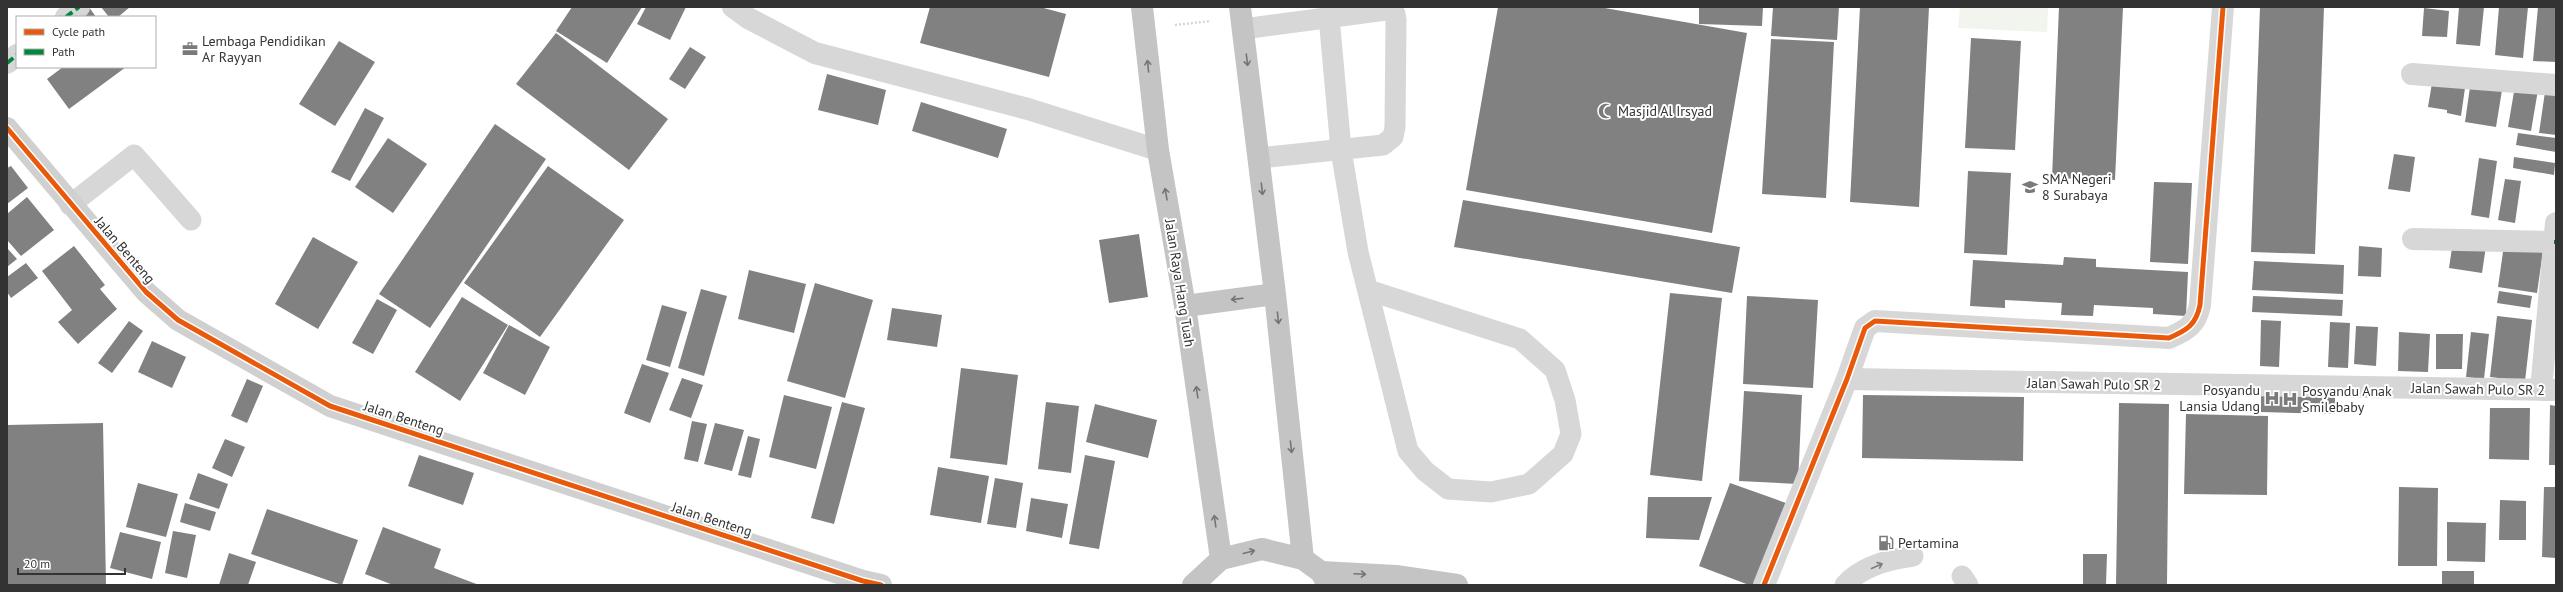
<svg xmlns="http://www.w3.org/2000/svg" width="2563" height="592" viewBox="0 0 2563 592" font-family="'PT Sans',sans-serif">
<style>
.green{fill:#f1f5ed}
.building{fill:#818181}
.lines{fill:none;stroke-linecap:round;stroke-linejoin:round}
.path{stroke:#d6d6d6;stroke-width:2.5;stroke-dasharray:2 2;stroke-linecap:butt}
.lane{stroke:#d7d7d7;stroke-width:21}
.street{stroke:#d7d7d7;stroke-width:22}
.secondary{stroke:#d0d0d0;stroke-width:22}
.highway{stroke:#c4c4c4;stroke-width:22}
.quiet{stroke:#00873e;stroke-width:4;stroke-dasharray:8 4;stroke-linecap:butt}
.cycleway-casing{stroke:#fff;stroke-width:8}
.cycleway{stroke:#e8590c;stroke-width:5}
.oneway{stroke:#747474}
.oneway2{stroke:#7d7d7d}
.labels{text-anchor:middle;stroke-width:4;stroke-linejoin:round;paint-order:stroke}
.poi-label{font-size:14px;fill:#333;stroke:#fff;text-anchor:start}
.street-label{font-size:14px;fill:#333;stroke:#fff}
</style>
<rect width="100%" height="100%" fill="#fff"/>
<!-- green -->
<path class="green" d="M1960 7H2048L2047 32 1958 28Z"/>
<!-- building -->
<path class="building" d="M89 7 96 17H73Z
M101 7H130L118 17H109Z
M572 7H642L607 63 556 31Z
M646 7H686L670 40 637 24Z
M930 7H1040L1066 14 1049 77 920 43Z
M1498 7H1599L1747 33 1712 233 1466 190Z
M1699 7H1763L1762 26 1699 24Z
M1773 7H1839L1837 40 1771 36Z
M1860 7H1929L1919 207 1850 202Z
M2059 7H2123L2115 180 2052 178Z
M2260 7H2324L2315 254 2251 252Z
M2459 7H2484L2480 46 2456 44Z
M2499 7H2528L2523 58 2495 55Z
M2538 7H2556V62L2533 61Z
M2424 8 2449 11 2447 37 2422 36Z
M556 33 668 119 629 170 516 84Z
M1971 38 2021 41 2015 150 1965 148Z
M1771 39 1834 42 1826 198 1762 194Z
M339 41 375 62 335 126 299 104Z
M690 47 706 57 685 89 669 79Z
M63 67H126L69 109 47 79Z
M827 74 886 90 878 125 818 110Z
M2433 77 2466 81 2461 116 2447 113V110L2428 107Z
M2471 80 2503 84 2496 127 2465 122Z
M2546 85 2556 87V135L2539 133Z
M2515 86 2538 90 2531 131 2508 127Z
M921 102 1007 129 998 158 912 131Z
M365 108 384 118 350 181 331 172Z
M495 124 546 159 430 328 379 294Z
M2518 133 2556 138V152L2516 145Z
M388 138 427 164 393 213 355 187Z
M2394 154 2415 157 2410 192 2388 189Z
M2514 157 2555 163 2554 175 2513 168Z
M2479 158 2497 161 2489 218 2471 215Z
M11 166 28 188 7 204V168Z
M548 166 624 220 540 337 464 283Z
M1968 171 2011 173 2007 255 1964 253Z
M2505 179 2521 181 2515 223 2498 220Z
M2154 182 2192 183 2188 264 2150 262Z
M27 197 54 230 21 256 7 240V214Z
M1463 200 1740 247 1732 293 1454 247Z
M1139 234 1148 297 1109 303 1099 240Z
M313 237 358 262 318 329 275 304Z
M2453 241 2486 246 2482 273 2449 268Z
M2504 245 2543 251 2537 293 2498 287Z
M74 246 105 285 100 289 117 309 78 344 58 322 72 310 42 271Z
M2359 246 2382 248 2381 277 2358 276Z
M7 248 17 259 7 267Z
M2064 257 2096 259V267L2188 272 2186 316 2153 314V308L2094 305 2093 316 2061 315 2062 303 2005 300V308L1970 306 1973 260 2063 265Z
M2254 261 2344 265 2343 294 2252 290Z
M26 263 38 278 11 298 7 292V277Z
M749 270 806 284 794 333 738 319Z
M815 283 873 300 845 398 787 381Z
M701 289 727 296 704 376 678 368Z
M2499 291 2532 296 2530 308 2497 303Z
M1670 293 1722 298 1702 481 1650 475Z
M1747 296 1818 300 1813 388 1743 384Z
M2253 296 2343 300 2342 316 2252 312Z
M462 297 508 325 460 401 415 372Z
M377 299 397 310 373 354 352 343Z
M662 305 687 312 670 367 646 360Z
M892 308 942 315 937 347 887 340Z
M2497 316 2532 320 2525 381 2490 377Z
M2261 320 2281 321 2279 367 2260 366Z
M129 321 143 331 112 373 98 363Z
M2330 322 2350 323 2348 368 2328 367Z
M509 325 550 347 525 395 483 373Z
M2356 326 2378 327 2376 366 2354 364Z
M2399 332 2430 334 2428 372 2398 371Z
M2471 332 2489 334 2484 379 2466 377Z
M2436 334H2463L2462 369H2436Z
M152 341 186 357 172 388 138 372Z
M642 364 669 373 650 423 624 413Z
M961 368 1018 375 1007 465 950 458Z
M682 378 703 385 691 418 669 410Z
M247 379 263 386 247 423 231 416Z
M1744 391 1802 395 1798 484 1739 481Z
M2261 392 2335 394V414L2261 412Z
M784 395 832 407 816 469 769 457Z
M1863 395 2024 397 2023 461 1862 458Z
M842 402 865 408 834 524 811 518Z
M1046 402 1079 406 1071 473 1038 469Z
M2119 403 2169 404 2167 585H2116Z
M1095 404 1157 420 1148 458 1086 442Z
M2550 405 2556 406V465H2549Z
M2490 408H2530L2529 460 2489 459Z
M2186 414 2268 416 2267 495 2184 494Z
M692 421 707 424 698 462 684 459Z
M103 423 106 585H7V425Z
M715 423 744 430 732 471 704 464Z
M748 436 760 439 751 478 738 475Z
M225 439 245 447 232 477 212 468Z
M419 455 474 473 463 505 408 486Z
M1085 455 1115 461 1099 549 1069 544Z
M938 467 989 476 981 523 930 515Z
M198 473 228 484 219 509 189 499Z
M995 478 1023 483 1016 528 987 524Z
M138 483 178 494 166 537 126 527Z
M1730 483 1786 503 1756 585H1749L1699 566Z
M2399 487 2438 488 2437 566H2398Z
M2544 487H2556V558L2542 557Z
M1648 497H1712L1699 540 1646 538Z
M1031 498 1068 504 1062 538 1026 531Z
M2500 500 2526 501V540H2499Z
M185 503 216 512 210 531 180 522Z
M267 509 358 540 342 585 251 554Z
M2447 522 2486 523 2485 562 2447 561Z
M383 527 441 549 434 568 479 585H393L365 574Z
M173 531 196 535 187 578 165 573Z
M120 532 161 542 152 579 110 568Z
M229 553 256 562 248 585H219Z
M2083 554H2107L2106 585H2083Z
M2442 571H2474V585H2442Z"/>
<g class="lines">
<!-- path -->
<path class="path" d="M1175 25 1211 21"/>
<!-- lane -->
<path class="lane" d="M1329 17 1341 150 1358 252 1408 451 1425 471 1448 489 1491 492 1529 484 1563 454 1571 434 1565 400 1555 370 1520 339 1368 290
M1243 29 1386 10 1395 14 1396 20 1395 127 1393 137 1383 145 1259 158
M70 205 134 155 191 220
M1962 576 1968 585
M1845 585C1861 567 1890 559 1913 556"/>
<!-- street -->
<path class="street" d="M733 7 748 18 815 53 1028 109 1158 150
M66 17 79 7
M7 63 17 55
M2412 74 2556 85
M2413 239 2556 242
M1847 379 2556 390
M2541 390 2556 223
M1764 585 1847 379 1865 328 1875 321 2169 338C2187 330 2196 325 2200 305L2223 7"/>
<!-- secondary -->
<path class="secondary" d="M7 128 146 292 178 320 330 406 863 581 881 585"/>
<!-- highway -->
<path class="highway" d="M1142 7 1158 150 1185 306 1221 559
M1240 7 1275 294 1303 559
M1185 306 1275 294
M1321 572 1396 576 1457 585
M1193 585 1221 559 1262 549 1303 559 1321 572 1328 585"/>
<!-- quiet -->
<path class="quiet" d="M66 17 79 7
M7 63 17 55
M2554 242H2556"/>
<defs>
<path id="cycleway" d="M7 128 146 292 178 320 330 406 863 581 881 585
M1764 585 1847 379 1865 328 1875 321 2169 338C2187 330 2196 325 2200 305L2223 7"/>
</defs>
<!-- cycleway casing -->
<use href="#cycleway" class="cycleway-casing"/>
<!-- cycleway -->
<use href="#cycleway" class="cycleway"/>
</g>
<!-- one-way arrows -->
<defs><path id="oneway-shaft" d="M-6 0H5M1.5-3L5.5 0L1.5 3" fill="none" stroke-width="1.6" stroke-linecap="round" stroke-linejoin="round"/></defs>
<g class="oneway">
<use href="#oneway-shaft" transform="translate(1247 60) rotate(83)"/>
<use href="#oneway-shaft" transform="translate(1148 66) rotate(-96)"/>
<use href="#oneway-shaft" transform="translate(1262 189) rotate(83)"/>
<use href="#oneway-shaft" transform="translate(1166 194) rotate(-100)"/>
<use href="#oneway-shaft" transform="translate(1237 299) rotate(173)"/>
<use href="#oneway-shaft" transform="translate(1278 318) rotate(84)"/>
<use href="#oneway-shaft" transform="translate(1197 392) rotate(-98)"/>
<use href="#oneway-shaft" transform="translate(1291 447) rotate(84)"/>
<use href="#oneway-shaft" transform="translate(1215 521) rotate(-98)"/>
<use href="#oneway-shaft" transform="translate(1249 552) rotate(-15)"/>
<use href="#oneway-shaft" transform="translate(1360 574) rotate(3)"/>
</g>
<use class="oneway2" href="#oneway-shaft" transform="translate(1877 566) rotate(-24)"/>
<!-- icons -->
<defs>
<symbol id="office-bare" viewBox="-9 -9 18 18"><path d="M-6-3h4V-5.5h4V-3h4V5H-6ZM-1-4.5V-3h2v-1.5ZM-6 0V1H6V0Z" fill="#7a7a7a" stroke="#fff" stroke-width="2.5" paint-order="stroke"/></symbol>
<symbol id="mosque-bare" viewBox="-9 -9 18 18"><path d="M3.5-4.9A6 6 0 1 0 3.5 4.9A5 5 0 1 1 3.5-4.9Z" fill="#7a7a7a" stroke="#fff" stroke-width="2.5" paint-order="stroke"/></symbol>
<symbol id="school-bare" viewBox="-9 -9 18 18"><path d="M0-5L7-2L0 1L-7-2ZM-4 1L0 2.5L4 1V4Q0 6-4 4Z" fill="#7a7a7a" stroke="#fff" stroke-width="2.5" paint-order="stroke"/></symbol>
<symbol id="hospital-bare" viewBox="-9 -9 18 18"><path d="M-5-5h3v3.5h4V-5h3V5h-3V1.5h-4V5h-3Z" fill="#7a7a7a" stroke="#fff" stroke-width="2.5" paint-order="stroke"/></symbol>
<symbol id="fuel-bare" viewBox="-9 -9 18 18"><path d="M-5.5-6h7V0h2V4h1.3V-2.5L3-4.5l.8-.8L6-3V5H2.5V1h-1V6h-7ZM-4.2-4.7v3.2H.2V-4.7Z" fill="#7a7a7a" stroke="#fff" stroke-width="2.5" paint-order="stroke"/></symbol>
</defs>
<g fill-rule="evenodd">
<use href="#office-bare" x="179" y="38" width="22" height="22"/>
<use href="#mosque-bare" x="1595" y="100" width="22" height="22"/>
<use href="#school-bare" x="2019" y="176" width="22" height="22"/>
<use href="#hospital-bare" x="2261" y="387" width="22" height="22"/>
<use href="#hospital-bare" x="2279" y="388" width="22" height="22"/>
<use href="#fuel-bare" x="1875" y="532" width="22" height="22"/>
</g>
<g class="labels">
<!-- poi labels -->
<g class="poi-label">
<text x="202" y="46">Lembaga Pendidikan<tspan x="202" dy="16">Ar Rayyan</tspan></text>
<text x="1618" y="116">Masjid Al Irsyad</text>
<text x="2042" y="184">SMA Negeri<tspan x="2042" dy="16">8 Surabaya</tspan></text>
<text x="2260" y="395" text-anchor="end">Posyandu<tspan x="2260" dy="16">Lansia Udang</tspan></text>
<text x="2302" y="396">Posyandu Anak<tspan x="2302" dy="16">Smilebaby</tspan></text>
<text x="1898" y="548">Pertamina</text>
</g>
<!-- street labels -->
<g class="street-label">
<text transform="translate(125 250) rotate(49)" y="5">Jalan Benteng</text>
<text transform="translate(1180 283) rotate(81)" y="5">Jalan Raya Hang Tuah</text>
<text transform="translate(2094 384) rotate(1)" y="5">Jalan Sawah Pulo SR 2</text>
<text transform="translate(2478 389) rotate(1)" y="5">Jalan Sawah Pulo SR 2</text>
<text transform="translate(404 418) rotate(18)" y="5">Jalan Benteng</text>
<text transform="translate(712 519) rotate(18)" y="5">Jalan Benteng</text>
</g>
</g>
<!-- border -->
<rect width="2563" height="592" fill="none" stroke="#333333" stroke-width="16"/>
<!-- legend -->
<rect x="16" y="16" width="140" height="52" fill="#ffffff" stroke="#adadad"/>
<rect x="24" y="29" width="20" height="6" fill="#e8590c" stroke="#adadad"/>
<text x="52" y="36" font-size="12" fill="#333333">Cycle path</text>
<rect x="24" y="49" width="20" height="6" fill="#00873e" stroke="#adadad"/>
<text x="52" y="56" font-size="12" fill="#333333">Path</text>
<!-- scale -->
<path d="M18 568v6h107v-6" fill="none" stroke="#333333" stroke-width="2"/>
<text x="24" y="568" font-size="12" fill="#333333" stroke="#ffffff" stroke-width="3" paint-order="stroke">20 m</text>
</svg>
